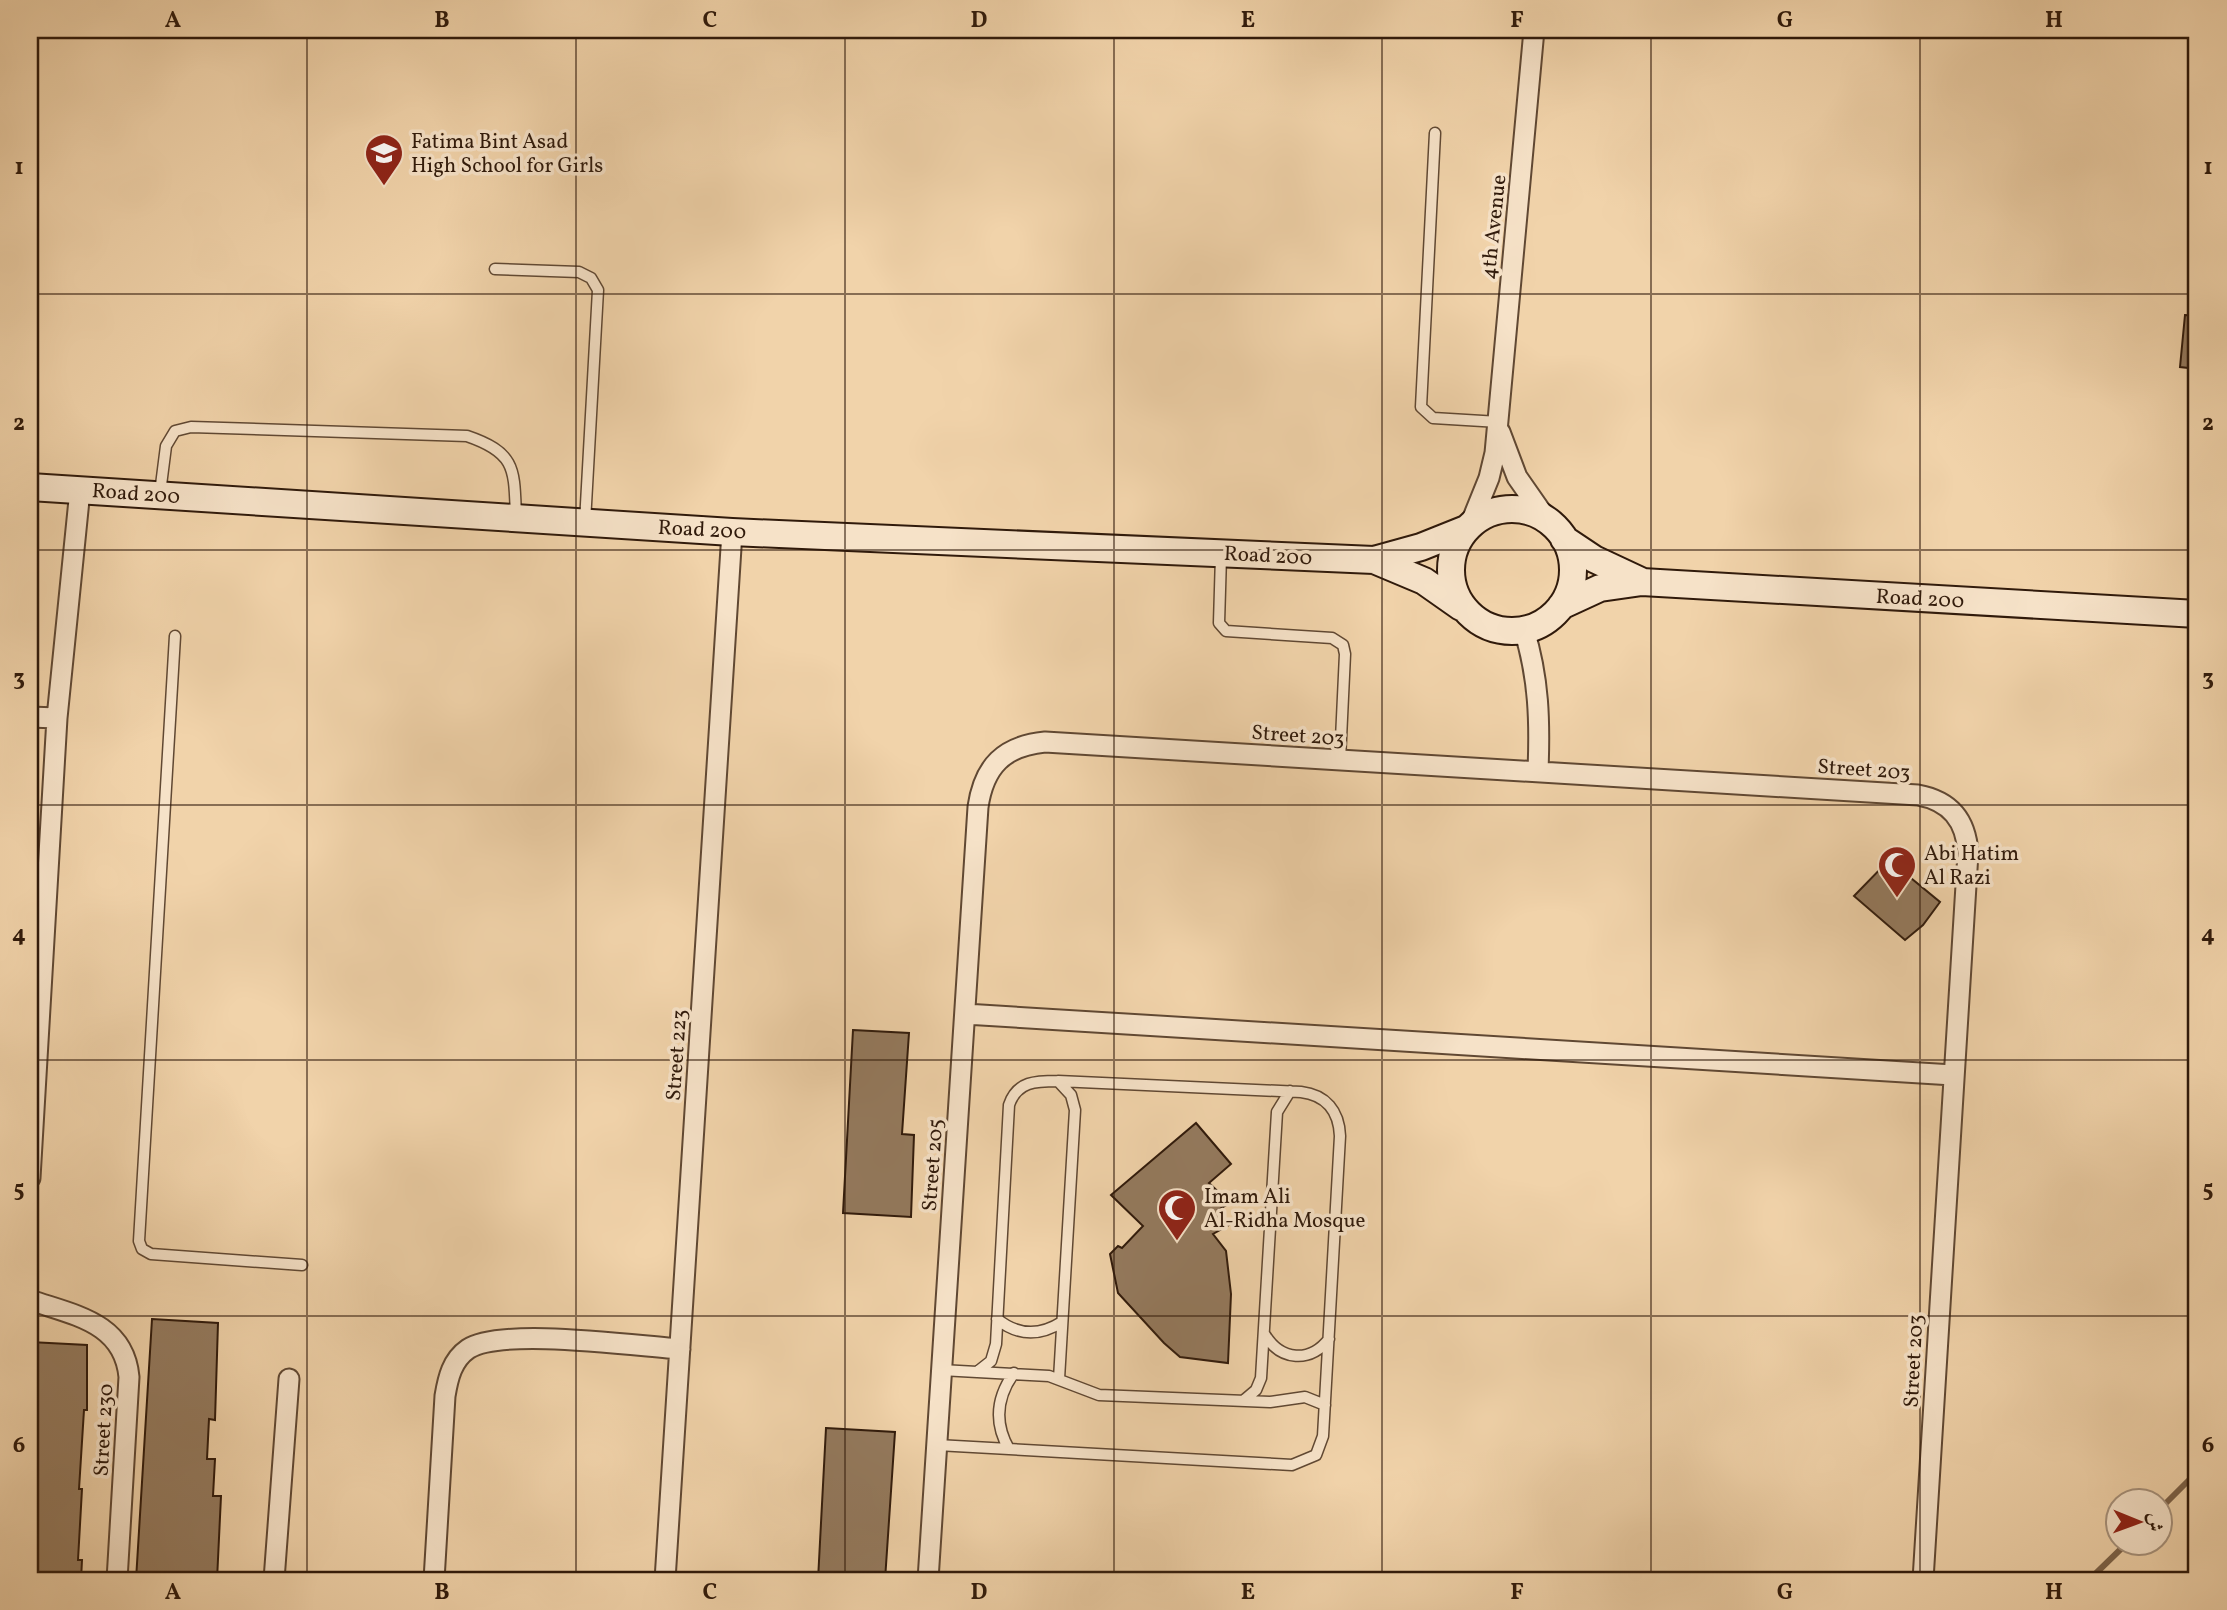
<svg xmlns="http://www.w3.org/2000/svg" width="2227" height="1610" viewBox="0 0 2227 1610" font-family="Vollkorn,Amiri,serif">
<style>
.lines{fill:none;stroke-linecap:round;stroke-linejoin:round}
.stream{stroke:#7c634a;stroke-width:6}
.building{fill:#947a5e;stroke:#301a0b;stroke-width:2}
.service-casing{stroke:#604833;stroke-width:13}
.minor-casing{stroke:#604833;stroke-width:23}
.secondary-casing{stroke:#301a0b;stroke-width:30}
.service{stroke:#f6e2c8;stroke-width:10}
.minor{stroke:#f6e2c8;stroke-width:19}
.secondary{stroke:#f6e2c8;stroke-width:26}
.grid{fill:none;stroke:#301a0b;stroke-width:2;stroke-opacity:0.55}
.labels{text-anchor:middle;stroke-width:7;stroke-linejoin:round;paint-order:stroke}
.poi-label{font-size:21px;fill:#301a0b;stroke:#f6e2c8;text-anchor:start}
.street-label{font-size:21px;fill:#301a0b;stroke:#f6e2c8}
.neatline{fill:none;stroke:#301a0b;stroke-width:2.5}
.grid-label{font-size:23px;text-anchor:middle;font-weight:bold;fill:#301a0b}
</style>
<rect width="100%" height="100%" fill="#f1d3aa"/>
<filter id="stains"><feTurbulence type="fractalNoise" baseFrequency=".00286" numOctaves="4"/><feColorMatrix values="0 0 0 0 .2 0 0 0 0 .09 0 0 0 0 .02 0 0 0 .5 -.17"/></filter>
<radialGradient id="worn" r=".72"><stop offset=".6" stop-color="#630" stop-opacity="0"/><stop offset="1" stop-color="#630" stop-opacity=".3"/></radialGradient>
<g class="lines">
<!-- stream -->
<path class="stream" d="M2160 1509 2197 1472
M2089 1580 2126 1544"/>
</g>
<!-- building -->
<path class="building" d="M2185 315 2197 316V369L2180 367Z
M1889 860 1940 902 1923 925 1905 940 1854 896Z
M853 1030 909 1033 902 1134 914 1135 911 1217 843 1213Z
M1196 1123 1231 1164 1209 1183 1230 1203 1218 1210 1229 1225 1213 1234 1226 1251 1231 1294 1228 1363 1180 1357 1164 1343 1118 1293 1110 1254 1118 1246 1122 1248 1143 1226 1111 1195Z
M152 1319 218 1323 215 1420 209 1419 207 1459H215L213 1496H221L217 1580H136Z
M30 1342 87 1345V1410H84L79 1489H82L78 1560H82L81 1580H30Z
M826 1428 895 1432 885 1580H818Z"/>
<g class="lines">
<defs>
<path id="service" d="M1435 133 1421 407 1433 418 1499 422
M495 269 579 272 591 278 598 290 585 522
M160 493 166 446 175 431 191 427 467 436C517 453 514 470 516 517
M1221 556 1219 623 1226 631 1332 638 1343 645 1345 654 1340 760
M175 636 139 1241 142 1249 151 1254 302 1265
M1058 1081 1071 1095 1075 1110 1059 1379
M997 1319C1018 1336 1040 1336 1062 1322
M1265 1335C1281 1361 1310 1363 1329 1339
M941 1370 1049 1376 1099 1395 1270 1402 1305 1397 1325 1405
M1243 1401 1256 1390 1261 1378 1277 1112 1290 1091
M937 1445 1292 1465 1316 1455 1323 1436 1340 1136C1339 1111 1326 1095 1301 1092L1058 1081C1036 1081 1017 1081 1009 1105L996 1344 991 1361 977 1372
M1009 1449C994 1423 996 1398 1014 1373"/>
<path id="minor" d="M1500 432 1517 477 1547 520
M1470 525 1489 478 1495 453 1534 30
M1524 630C1539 678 1540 722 1538 771
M30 717 57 718
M965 1014 1953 1075
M30 1178 57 718 80 490
M30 1300C73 1315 124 1322 129 1377L117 1580
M274 1580 289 1379
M434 1580 445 1396C448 1378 452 1360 468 1349 501 1327 636 1346 680 1349
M665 1580 732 532
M928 1580 978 807C984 766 1004 746 1045 742L1918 795C1950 801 1966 820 1968 853L1923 1580"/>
<path id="secondary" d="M30 487 732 532 1374 560 1421 547 1466 529
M1451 570a61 61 0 1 1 122 0a61 61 0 1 1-122 0Z
M1564 539 1594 559 1641 581
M1374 560 1424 581 1461 607
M1561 606 1600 588 1642 582 2197 614"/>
</defs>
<!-- service casing -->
<use href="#service" class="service-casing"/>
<!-- minor casing -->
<use href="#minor" class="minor-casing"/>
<!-- secondary casing -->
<use href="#secondary" class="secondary-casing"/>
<!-- service -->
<use href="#service" class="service"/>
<!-- minor -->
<use href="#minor" class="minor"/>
<!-- secondary -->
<use href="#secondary" class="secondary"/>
</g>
<!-- grid -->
<path class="grid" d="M307 30V1580M576 30V1580M845 30V1580M1114 30V1580M1382 30V1580M1651 30V1580M1920 30V1580M30 294H2197M30 550H2197M30 805H2197M30 1060H2197M30 1316H2197"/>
<!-- icons -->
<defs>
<symbol id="university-pin" viewBox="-11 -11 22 30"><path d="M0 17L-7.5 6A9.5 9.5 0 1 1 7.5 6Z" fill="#8f2418" stroke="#f6e2c8"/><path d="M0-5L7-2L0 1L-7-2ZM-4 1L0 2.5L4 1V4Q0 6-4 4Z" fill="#fff"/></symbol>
<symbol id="mosque-pin" viewBox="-11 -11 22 30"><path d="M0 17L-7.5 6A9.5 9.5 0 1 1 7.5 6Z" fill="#8f2418" stroke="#f6e2c8"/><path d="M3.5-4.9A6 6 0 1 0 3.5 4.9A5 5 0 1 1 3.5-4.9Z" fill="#fff"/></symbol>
</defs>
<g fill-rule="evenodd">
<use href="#university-pin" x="362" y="131" width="44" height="60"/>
<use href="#mosque-pin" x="1875" y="843" width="44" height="60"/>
<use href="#mosque-pin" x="1155" y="1186" width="44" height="60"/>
</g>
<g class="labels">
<!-- poi labels -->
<g class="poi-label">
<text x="411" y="148">Fatima Bint Asad<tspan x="411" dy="24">High School for Girls</tspan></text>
<text x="1924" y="860">Abi Hatim<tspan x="1924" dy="24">Al Razi</tspan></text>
<text x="1204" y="1203">Imam Ali<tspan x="1204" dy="24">Al-Ridha Mosque</tspan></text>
</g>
<!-- street labels -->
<g class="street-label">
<text transform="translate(1493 227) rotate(-84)" y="7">4th Avenue</text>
<text transform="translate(136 493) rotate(4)" y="7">Road 200</text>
<text transform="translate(702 529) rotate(3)" y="7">Road 200</text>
<text transform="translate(1268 555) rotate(3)" y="7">Road 200</text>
<text transform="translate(1920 598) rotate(3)" y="7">Road 200</text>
<text transform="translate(1298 735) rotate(4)" y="7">Street 203</text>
<text transform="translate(1864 769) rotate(4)" y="7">Street 203</text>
<text transform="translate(676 1055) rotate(-86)" y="7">Street 223</text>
<text transform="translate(932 1165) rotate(-86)" y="7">Street 205</text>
<text transform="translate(1913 1361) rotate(-87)" y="7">Street 203</text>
<text transform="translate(103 1430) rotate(-87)" y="7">Street 230</text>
</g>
</g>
<!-- margin -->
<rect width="2227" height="1610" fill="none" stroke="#f1d3aa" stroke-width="77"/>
<!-- north arrow -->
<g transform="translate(2139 1522) rotate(91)"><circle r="33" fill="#f6e2c8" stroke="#a7927c" stroke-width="2"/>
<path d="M0-5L12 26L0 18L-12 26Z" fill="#8f2418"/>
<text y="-10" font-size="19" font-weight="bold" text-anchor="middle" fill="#301a0b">ش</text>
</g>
<rect x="38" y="38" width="2150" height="1534" class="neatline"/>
<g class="grid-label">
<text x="173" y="27">A</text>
<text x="442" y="27">B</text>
<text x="710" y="27">C</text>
<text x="979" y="27">D</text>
<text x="1248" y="27">E</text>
<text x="1517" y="27">F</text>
<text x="1785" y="27">G</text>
<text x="2054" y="27">H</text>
<text x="19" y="174">1</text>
<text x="2208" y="174">1</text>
<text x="19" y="430">2</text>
<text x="2208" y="430">2</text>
<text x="19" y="685">3</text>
<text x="2208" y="685">3</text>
<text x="19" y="941">4</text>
<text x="2208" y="941">4</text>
<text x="19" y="1196">5</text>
<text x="2208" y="1196">5</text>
<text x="19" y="1452">6</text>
<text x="2208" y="1452">6</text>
<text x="173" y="1599">A</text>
<text x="442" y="1599">B</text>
<text x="710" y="1599">C</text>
<text x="979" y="1599">D</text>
<text x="1248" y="1599">E</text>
<text x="1517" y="1599">F</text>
<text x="1785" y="1599">G</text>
<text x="2054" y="1599">H</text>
</g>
<rect width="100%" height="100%" filter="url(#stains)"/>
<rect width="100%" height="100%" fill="url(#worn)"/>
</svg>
